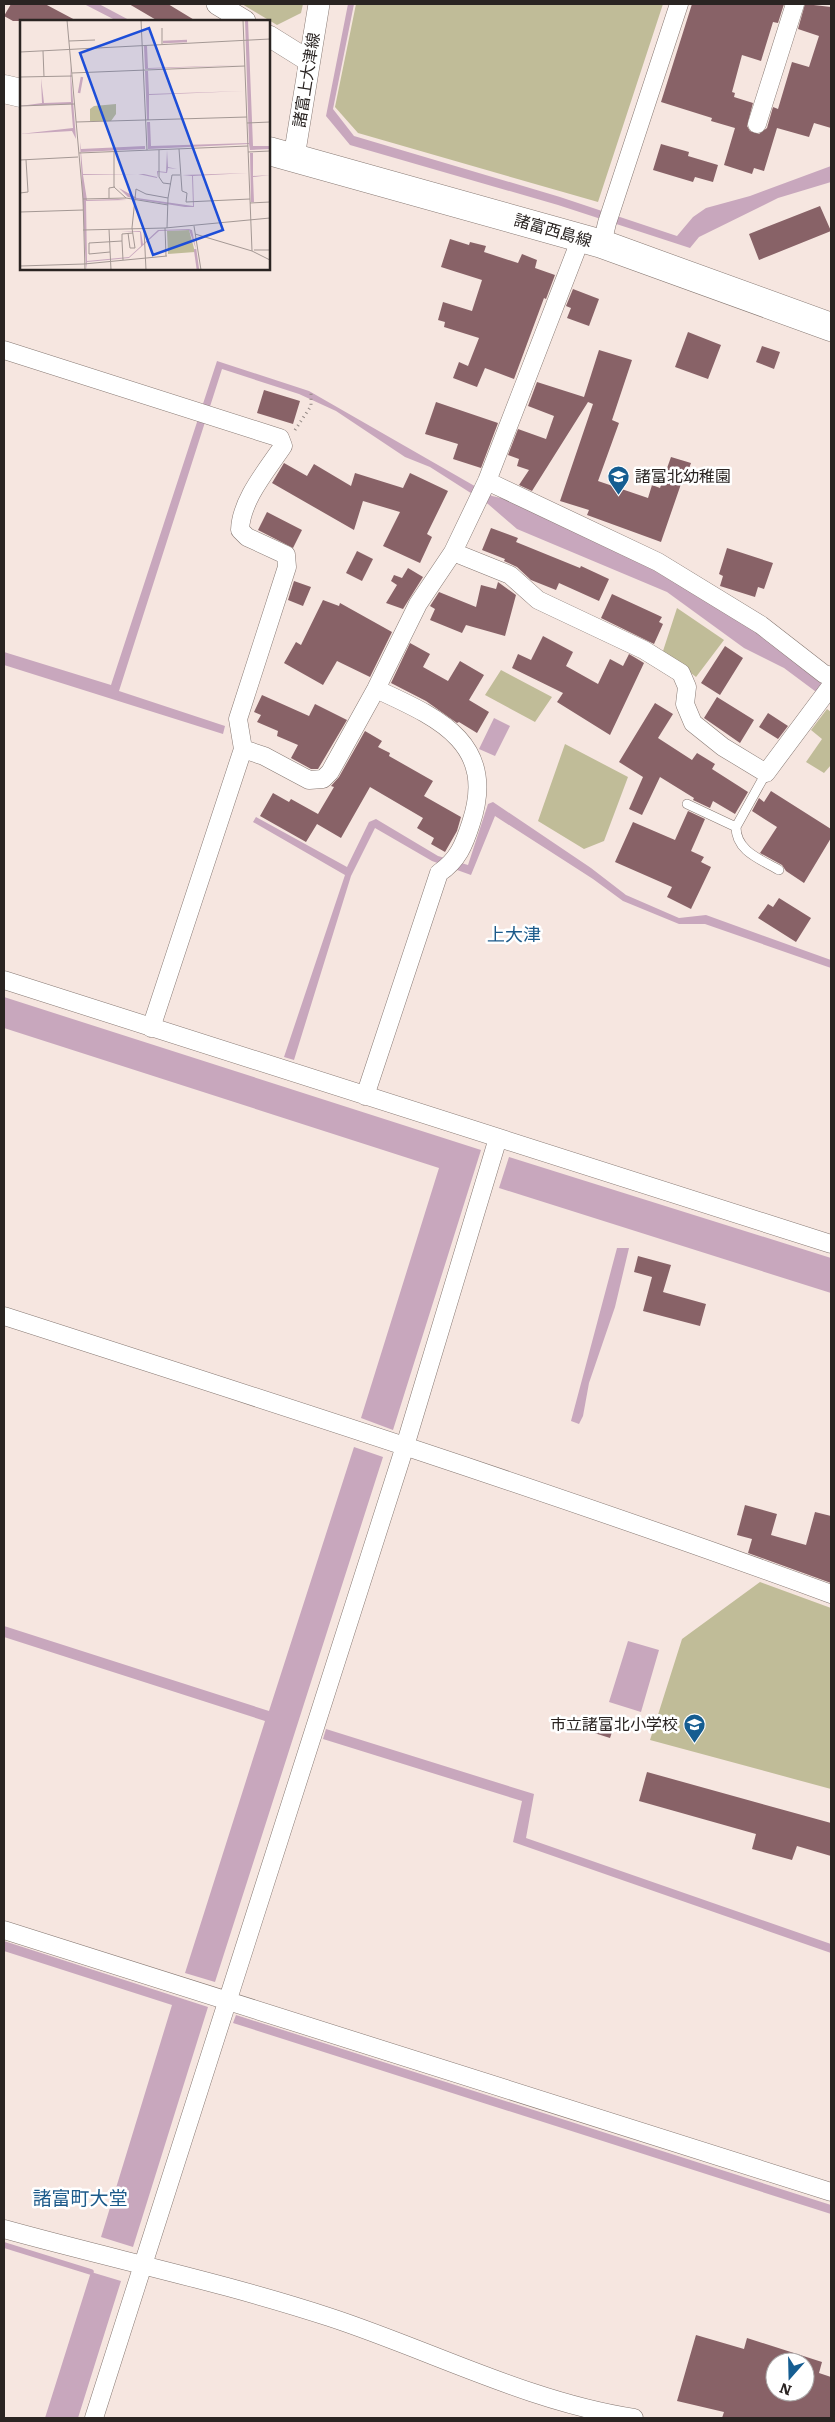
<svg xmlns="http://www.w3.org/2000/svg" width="835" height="2422" viewBox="0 0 835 2422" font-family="Literata,'Noto Sans JP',serif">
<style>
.green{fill:#c0bc98}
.water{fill:#c8a7bd}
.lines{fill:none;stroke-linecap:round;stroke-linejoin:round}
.stream{stroke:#c8a7bd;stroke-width:5.5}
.building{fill:#886267;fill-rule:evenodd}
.service-casing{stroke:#877973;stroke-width:10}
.minor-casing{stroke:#877973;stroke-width:19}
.tertiary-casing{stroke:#877973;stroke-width:22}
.primary-casing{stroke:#877973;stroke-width:29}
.path{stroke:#928783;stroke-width:3;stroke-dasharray:1 4;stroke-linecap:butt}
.service{stroke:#fff;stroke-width:9}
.minor{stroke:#fff;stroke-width:18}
.tertiary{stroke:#fff;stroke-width:21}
.primary{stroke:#fff;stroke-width:28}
.labels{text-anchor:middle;stroke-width:5;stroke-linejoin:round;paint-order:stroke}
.street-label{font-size:16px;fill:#2a2422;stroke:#fff}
.poi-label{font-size:16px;fill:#2a2422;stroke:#fff;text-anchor:start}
.neighbourhood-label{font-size:18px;fill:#1c5a8a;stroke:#fff}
.quarter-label{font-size:19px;fill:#1c5a8a;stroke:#fff}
.inset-river{fill:none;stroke:#c8a7bd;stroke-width:2.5}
.inset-road{fill:none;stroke:#a49894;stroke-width:1}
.view{fill:#1d4ed8;fill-opacity:0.15;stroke:#1d4ed8;stroke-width:2.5}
.inset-edge{fill:none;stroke:#2a2422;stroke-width:2.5}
</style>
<rect width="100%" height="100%" fill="#f6e6e0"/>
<!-- green -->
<path class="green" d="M242 4H303L301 13 277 25Z
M356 4H663L598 202 358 133 335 107Z
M677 608 724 640 696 677 663 651Z
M501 670 552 697 535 722 485 695Z
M827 709 831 712V765L824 773 806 762 822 739 811 730Z
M565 744 628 777 604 841 584 849 538 821Z
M760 1582 831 1608V1789L650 1740 682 1639Z"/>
<!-- water -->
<path class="water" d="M84 4H99L131 21H117Z
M348 4H354L333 109 354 136 560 197 677 236 693 217 706 208 750 196 831 166V182L778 198 699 237 690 248 558 205 350 145 326 116Z
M217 361 309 391 492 496 510 500 633 558 756 630 831 690V703L784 668 744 648 667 592 517 529 488 504 430 467 405 457 336 411 299 394 222 369 119 691 225 726 223 734 4 665V652L111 685Z
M494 718 510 726 495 756 479 749Z
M493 802 591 868 626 895 679 918 706 915 831 960V968L705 924H679L623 901 593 879 495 816 471 875 432 861 375 828 351 876 294 1060 284 1057 345 875 253 822 256 817 347 867 369 822 376 819 438 856 468 865 488 804Z
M4 997 481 1150 393 1430 361 1418 439 1168 4 1028Z
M509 1157 831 1258V1293L499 1188Z
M617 1248H629L615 1307 589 1383 583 1416 579 1424 571 1421Z
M354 1447 383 1457 215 1982 185 1973 265 1721 4 1637V1626L269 1711Z
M628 1641 659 1650 641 1712 609 1702Z
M326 1729 534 1794 526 1838 831 1944V1953L513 1842 522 1801 323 1739Z
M4 1941 208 2007 133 2247 101 2237 172 2005 4 1951Z
M236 2015 831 2205V2214L233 2023Z
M91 2272 121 2281 78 2418H45Z"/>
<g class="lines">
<!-- stream -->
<path class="stream" d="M4 2245 91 2272"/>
</g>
<!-- building -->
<path class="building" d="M11 4H45L77 21H13L4 16Z
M129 4H168L196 21H158Z
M692 4H784L778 23 773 22 761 61 742 55 732 92 735 93 734 97 753 103 747 126 750 131 759 134 767 128 773 107 778 109 792 62 809 67 819 36 798 29 805 4 831 7V128L814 123 809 137 777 128 764 171 754 168 752 174 724 165 735 128 711 121 712 118 661 102Z
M661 144 689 152 688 156 718 165 713 182 695 177 693 182 653 170Z
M820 206 831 231 759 260 749 234Z
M450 239 469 245 470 242 486 246 484 252 518 263 522 254 537 260 535 268 555 275 546 299 544 298 514 379 485 368 477 387 453 378 459 362 468 366 479 338 444 327 445 322 438 320 443 302 472 311 482 280 441 267Z
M573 289 599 299 589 326 567 318 571 308 566 306Z
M688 332 721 345 708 379 675 367Z
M762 346 780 352 774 369 756 362Z
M599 350 632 360 612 420 619 423 598 481 648 498 652 485 660 488 671 457 691 463 683 485 681 484 661 542 587 515 589 510 560 501 593 404 588 402 532 491 519 485 529 470 517 466 519 459 508 455 518 429 546 439 554 416 528 406 537 382 584 397Z
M264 390 300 401 293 424 257 413Z
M436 402 498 423 481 468 453 459 458 444 425 434Z
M284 463 307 476 314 464 351 486 355 473 403 488 410 473 448 491 427 534 432 537 420 563 383 546 400 512 363 501 354 530 272 483Z
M267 512 302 530 293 548 258 530Z
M491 528 518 538 516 542 580 568 581 566 609 579 599 601 559 583 556 590 531 580 517 567 504 561 505 559 482 550Z
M727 548 773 563 764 589 758 587 755 597 720 586 723 576 719 574Z
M357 551 373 559 362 581 346 573Z
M408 568 423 577 403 609 386 603 397 585 391 581 394 575 402 578Z
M294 581 311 587 303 606 288 600Z
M498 582 516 595 505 636 466 625 462 633 430 620 435 609 430 606 439 592 476 607 481 585 496 589Z
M612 594 662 617 659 622 663 624 654 644 601 618Z
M323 600 339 606 340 603 392 632 370 677 337 661 323 685 284 663 296 642 301 645Z
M543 636 573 652 566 666 598 684 610 659 623 666 629 654 644 663 610 735 557 702 563 693 512 668 518 654 531 660Z
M410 643 430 654 423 667 448 681 460 661 484 675 469 700 489 712 477 733 459 722 457 723 426 701 391 683Z
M725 646 743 658 720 695 701 683Z
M262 695 309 716 315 704 347 720 318 769H311L291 758 298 745 277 736 278 731 257 722 261 715 254 712Z
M717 697 754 720 740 743 704 718Z
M655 703 673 714 658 738 692 760 697 753 715 764 712 769 748 792 735 814 713 801 710 808 693 800 694 798 660 777 642 815 629 809 643 777 619 762Z
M768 713 788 726 778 739 759 727Z
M365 731 382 741 378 747 390 753 389 756 433 781 424 796 461 817 457 831 445 852 431 844 434 838 417 828 423 818 370 787 341 838 317 824 306 842 260 816 273 793 289 802 291 799 318 814 334 787 331 786 339 777Z
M771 791 831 829V838L804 883 786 871 782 865 760 853 777 827 752 811 759 798 764 802Z
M688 811 705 819 691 851 704 857 701 862 711 867 691 909 667 897 672 887 615 862 633 822 675 840Z
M779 898 811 918 796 942 758 918 768 904 773 907Z
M638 1256 671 1265 663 1292 706 1304 700 1326 643 1311 652 1277 634 1272Z
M745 1505 777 1514 771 1535 806 1545 815 1512 831 1516V1583L748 1553 752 1539 737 1535Z
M593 1717 615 1723 610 1738 588 1731Z
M647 1772 831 1823V1856L797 1846 792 1860 752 1849 756 1834 639 1801Z
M696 2335 744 2349 747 2338 822 2362 819 2373 831 2377V2418H722L724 2412 677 2401ZM775 2362H805V2392H775Z"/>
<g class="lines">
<defs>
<path id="service" d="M766 773 736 827C736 851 760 859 779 870
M687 804 736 827"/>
<path id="minor" d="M757 124 795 4
M581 238 487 481 453 552 510 575 538 600 644 650 681 673 687 687 685 704 693 723 723 747 766 773 831 686
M602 244 607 223 679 4
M4 350 280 438 283 446C267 470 241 500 240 530L247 537 286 555 287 567 238 719 243 749 151 1028
M487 481 658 562 761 625 824 674 831 676
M243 749 264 756 309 780 323 779 330 772 376 689 418 604 453 552
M4 980 831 1244
M365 1096 439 873C458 860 464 845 471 823 498 742 436 717 376 689
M4 1316C281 1405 558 1494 831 1594
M4 1930 831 2192
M4 2229C112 2259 222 2282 329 2317 430 2350 529 2402 634 2418
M94 2418 405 1446 498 1138"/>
<path id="tertiary" d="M217 4 245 21
M269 36 309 61
M294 157 319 4"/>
<path id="primary" d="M4 89 21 93
M269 151 602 244 831 327"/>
</defs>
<!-- service casing -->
<use href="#service" class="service-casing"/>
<!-- minor casing -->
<use href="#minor" class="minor-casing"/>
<!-- tertiary casing -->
<use href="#tertiary" class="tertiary-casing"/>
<!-- primary casing -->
<use href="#primary" class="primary-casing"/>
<!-- path -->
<path class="path" d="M295 430 311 406V390"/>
<!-- service -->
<use href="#service" class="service"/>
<!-- minor -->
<use href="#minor" class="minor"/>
<!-- tertiary -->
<use href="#tertiary" class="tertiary"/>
<!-- primary -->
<use href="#primary" class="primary"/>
</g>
<!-- icons -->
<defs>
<symbol id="school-pin" viewBox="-11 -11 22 30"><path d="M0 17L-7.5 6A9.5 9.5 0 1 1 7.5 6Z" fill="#155d91" stroke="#fff"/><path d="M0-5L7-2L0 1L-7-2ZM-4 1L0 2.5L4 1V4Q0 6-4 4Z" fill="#fff"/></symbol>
</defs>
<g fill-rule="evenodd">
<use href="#school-pin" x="606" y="464" width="25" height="34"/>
<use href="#school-pin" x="682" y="1712" width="25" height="34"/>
</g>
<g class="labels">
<!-- street labels -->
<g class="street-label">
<text transform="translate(306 80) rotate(-81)" y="6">諸富上大津線</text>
<text transform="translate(553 230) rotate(16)" y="6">諸富西島線</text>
</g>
<!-- poi labels -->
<g class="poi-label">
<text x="635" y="482">諸富北幼稚園</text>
<text x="678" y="1730" text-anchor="end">市立諸富北小学校</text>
</g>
<!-- neighbourhood labels -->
<g class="neighbourhood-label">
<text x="514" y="941">上大津</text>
</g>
<!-- quarter labels -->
<g class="quarter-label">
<text x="80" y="2205">諸富町大堂</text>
</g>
</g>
<!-- overview -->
<g transform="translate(20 20)">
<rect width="250" height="250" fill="#f6e6e0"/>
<path d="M96 84V94L91 101H70V89L74 86ZM169 210 175 232 148 234 147 211Z" fill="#c0bc98"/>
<path d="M225 0H228L233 126H250V129L230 130 229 124 128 129 127 102H130L131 126 229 123ZM124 26H127L128 48 223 45 125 49ZM50 44 56 119 52 111 0 114 53 108 51 84 0 86 22 83 21 58 24 83 51 82ZM125 51H128L129 74 224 71 129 75V100H127ZM60 122 61 129 125 126V129L61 132 63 154H124L137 157V151L146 152 147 130 148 147 157 149 148 148 147 153 138 152 137 158 118 154 63 155 67 180 98 179 107 180 66 181 67 241 109 237 121 226 120 212 101 211H120L121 212 123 224 138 210 169 209 172 210 176 229 169 210 139 211 109 238 67 242 66 250ZM230 133H233V156L250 155 233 157 234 182H231ZM228 153 173 156 174 187H165L121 180 108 177 99 168 117 178 173 186 172 156 162 155Z" fill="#c8a7bd"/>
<path class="inset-river" d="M143 22 167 21M59 73 62 57M175 229 178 250"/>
<path class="inset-road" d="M47 0 63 179 65 250M121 0 127 130M223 0 232 231M142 8V24M49 21 75 20M23 31 24 57M0 32 250 19M52 53 225 46M0 57 52 56M0 86 54 84M56 102 227 97M227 103 250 102M159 129 162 171 167 173 166 182 230 179M139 130V157L143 163 151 164M94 131V167L106 178M228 132 250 131M59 133 228 126M0 140 58 137M0 173 8 172 6 140M89 178V168L95 167M148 178 152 155H160M63 179 106 178 148 185M230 183 250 182M0 192 63 190M174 206 181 250M145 208 146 236M89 209 91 250M124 209 126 250M63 210 145 208 250 198M108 213 110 228H115L112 208 116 169 126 174 148 178 147 208M175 214 232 231 250 240M102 221V214L113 213M234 230H250M90 232 69 234V223L102 221 103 240M64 244 147 236M0 246 64 244"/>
<path class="view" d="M129 8 203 210 133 235 60 33Z"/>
<rect width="250" height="250" class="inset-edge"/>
</g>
<!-- border -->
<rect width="835" height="2422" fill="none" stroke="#2a2422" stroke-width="10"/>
<!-- north arrow -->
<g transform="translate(790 2377) rotate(200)"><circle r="24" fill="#ffffff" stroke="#aaa7a7"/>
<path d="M0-4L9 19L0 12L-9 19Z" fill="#155d91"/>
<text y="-8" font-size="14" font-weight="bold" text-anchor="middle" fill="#2a2422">N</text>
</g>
</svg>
